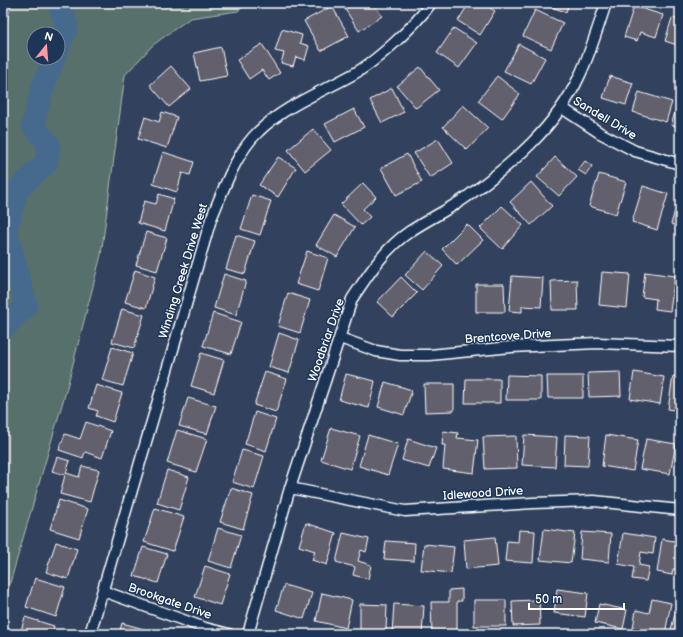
<svg xmlns="http://www.w3.org/2000/svg" width="683" height="637" viewBox="0 0 683 637" font-family="'Balsamiq Sans',sans-serif">
<style>
.green{fill:#58706c;stroke:#acb8b6;fill-rule:evenodd}
.lines{fill:none;stroke-linecap:round;stroke-linejoin:round}
.river{stroke:#456a8d;stroke-width:23}
.building{fill:#63606d;stroke:#fff}
.street-casing{stroke:#fff;stroke-width:13}
.street{stroke:#1d3557;stroke-width:10}
.labels{text-anchor:middle;stroke-width:3;stroke-linejoin:round;paint-order:stroke}
.street-label{font-size:12px;fill:#fff;stroke:#1d3557}
</style>
<rect width="100%" height="100%" fill="#32425e"/>
<filter id="ink" filterUnits="userSpaceOnUse"><feTurbulence type="fractalNoise" baseFrequency=".025" numOctaves="2"/><feDisplacementMap in="SourceGraphic" scale="8" xChannelSelector="R" yChannelSelector="G"/><feConvolveMatrix kernelMatrix="1 2 1 2 8 2 1 2 1" color-interpolation-filters="sRGB"/></filter>
<g filter="url(#ink)">
<!-- green -->
<path class="green" d="M12 3H248L238 11 190 18 153 45 125 75 101 255 66 391 3 607V34ZM34 34H58V58H34Z"/>
<g class="lines">
<!-- river -->
<path class="river" d="M58 49 67 27 59 3
M3 328 26 306 6 230 17 190 46 163 49 145 33 125 41 93 54 58"/>
</g>
<!-- building -->
<path class="building" d="M347 3H373L382 16 359 31 343 6Z
M469 3H483L495 11 480 35 458 21Z
M539 3H569L566 12Z
M332 6 349 36 321 51 304 21Z
M634 6 663 15 656 37 640 32 637 41 624 37Z
M535 10 563 23 551 49 523 36Z
M672 18 680 20V46L665 41Z
M454 28 477 43 459 68 437 53Z
M282 29 302 35 300 43 309 46 305 60 296 57 293 66 281 63 284 53 275 51Z
M262 44 280 73 269 80 262 70 249 79 237 60Z
M519 44 545 58 531 84 504 71Z
M221 47 227 76 200 81 194 53Z
M171 66 191 89 169 107 150 85Z
M420 67 439 90 416 108 397 86Z
M497 76 520 94 502 119 478 101Z
M610 76 633 83 626 105 603 98Z
M392 88 404 112 382 123 370 100Z
M639 92 672 102 666 122 633 112Z
M678 103 680 104V127L671 125Z
M463 105 488 128 467 150 443 127Z
M354 109 364 127 335 142 325 124Z
M162 112 177 117 167 148 138 139 145 117 159 122Z
M313 129 331 150 305 171 288 150Z
M438 139 453 163 430 178 414 153Z
M163 152 194 162 190 175 182 173 177 192 153 184Z
M407 154 422 182 396 195 381 168Z
M278 157 296 168 278 197 259 185Z
M555 157 577 177 559 196 537 177Z
M585 161 592 166 586 175 578 170Z
M599 174 626 182 616 214 589 206Z
M531 182 552 206 531 225 510 202Z
M363 183 376 197 363 209 370 217 361 225 341 204Z
M643 186 668 194 657 230 632 222Z
M159 194 174 199 165 231 138 223 144 201 156 204Z
M252 195 271 201 260 235 241 229Z
M679 197H680V227L671 224Z
M502 206 523 225 502 249 480 228Z
M334 215 355 227 337 257 316 245Z
M467 224 483 240 457 265 442 249Z
M146 232 167 238 157 271 136 265Z
M236 235 255 241 245 274 226 269Z
M307 251 328 258 318 291 296 284Z
M427 251 443 266 422 290 405 275Z
M135 270 155 277 146 308 125 302Z
M602 272 630 274 627 308 599 305Z
M645 272 675 276 670 311 655 309 656 299 642 297Z
M224 274 246 281 236 315 214 308Z
M512 276 543 278 541 307 522 306V312L509 311Z
M401 277 417 293 393 317 377 302Z
M577 280 578 310H552L551 281Z
M476 284H504L505 312H476Z
M288 293 310 300 300 333 278 326Z
M122 309 144 315 134 348 112 342Z
M213 313 241 322 231 354 203 346Z
M279 333 299 340 289 373 269 367Z
M112 347 133 353 123 386 102 380Z
M201 353 224 360 214 393 191 386Z
M265 372 287 379 276 412 254 405Z
M620 372 621 396 589 397 588 373Z
M634 372 664 377 660 404 630 399Z
M346 374 375 381 369 408 339 400Z
M507 375 541 376V400H506Z
M547 376H583V398H548Z
M673 376 680 377V411L668 409Z
M466 379H500V403H465Z
M385 382 412 390 404 415 378 407Z
M424 384H454V411L425 412Z
M96 385 122 393 113 422 96 416 98 411 89 408Z
M188 398 216 406 207 434 179 426Z
M255 412 276 419 266 451 245 444Z
M86 422 111 431 102 458 85 452 83 458 59 450 65 434 80 439Z
M331 428 360 436 350 469 321 460Z
M177 430 207 439 196 472 167 463Z
M443 431 458 433 457 438 478 440 474 473 443 469 445 445H442Z
M368 435 398 444 388 475 359 466Z
M524 435 557 437 555 467 522 465Z
M565 435 590 436 588 466 564 465Z
M606 435 638 440 633 471 602 466Z
M516 436 517 468 485 469 483 437Z
M408 439 436 448 429 468 402 460Z
M646 439 676 444 670 474 640 469Z
M242 450 264 456 254 489 232 482Z
M57 457 70 461 66 473 79 477 82 466 99 470 90 502 60 494 65 475 52 471Z
M167 470 189 477 179 510 157 503Z
M231 488 253 495 243 529 220 522Z
M59 500 88 509 79 538 50 529Z
M155 508 184 517 173 551 144 542Z
M306 523 336 533 327 565 312 560 315 551 299 546Z
M218 528 241 535 231 568 208 561Z
M544 529 575 533 571 563 540 560Z
M519 530 535 531 533 563 505 561 507 541 518 542Z
M582 532 611 534 609 562 580 559Z
M343 533 369 539 366 552 361 550 358 561 371 565 368 579 353 575 355 567 336 562Z
M623 533 655 538 653 554 641 552 639 565 649 567 646 581 632 579 634 567 618 564Z
M495 537 498 566 466 569 464 540Z
M662 539 680 542V570L673 569 672 575 657 572Z
M386 541 415 543 414 561 384 559Z
M56 542 77 549 68 579 46 572Z
M424 544 454 547 451 573 421 570Z
M143 547 167 554 158 583 134 576Z
M205 566 230 574 220 605 195 597Z
M35 578 65 587 56 617 26 607Z
M284 585 312 593 304 619 276 610Z
M462 589V601H457V633H432L431 602H449V590Z
M557 589 588 593 585 617 554 613Z
M322 593 352 600 346 628 316 621Z
M534 593H539L540 625 513 626 512 601 535 600Z
M652 599 671 603 665 634 633 628 636 610 649 613Z
M474 600H506V626H474Z
M678 602 680 603V634H670Z
M360 604 387 605 386 631H360Z
M394 604 424 606 422 634 392 633Z
M599 604 627 610 623 629 595 623Z
M25 617 54 626 52 634H20Z
M122 623 151 631V634H119Z"/>
<g class="lines">
<defs>
<path id="street" d="M562 108 600 133 635 151 680 164
M340 338 376 351 400 355H430L511 347 597 343 680 346
M290 488 405 511 533 503 594 501 680 510
M103 591 205 628 229 634
M90 634 211 219C223 191 236 152 259 131 285 106 319 93 350 76 375 63 415 26 431 3
M248 634 290 488 352 299C368 275 384 249 409 232 428 219 450 209 468 196 512 164 556 127 579 77 590 54 598 28 606 3"/>
</defs>
<!-- street casing -->
<use href="#street" class="street-casing"/>
<!-- street -->
<use href="#street" class="street"/>
</g>
</g>
<g class="labels">
<!-- street labels -->
<g class="street-label">
<text transform="translate(605 118) rotate(31)" y="4">Sandell Drive</text>
<text transform="translate(183 271) rotate(-73)" y="4">Winding Creek Drive West</text>
<text transform="translate(508 336) rotate(-4)" y="4">Brentcove Drive</text>
<text transform="translate(326 340) rotate(-71)" y="4">Woodbriar Drive</text>
<text transform="translate(483 493) rotate(-4)" y="4">Idlewood Drive</text>
<text transform="translate(170 601) rotate(19)" y="4">Brookgate Drive</text>
</g>
</g>
<!-- margin -->
<rect width="683" height="637" fill="none" stroke="#1d3557" stroke-width="16"/>
<rect x="8" y="8" width="667" height="621" fill="none" stroke="#fff" stroke-width="1.5" filter="url(#ink)"/>
<!-- north arrow -->
<g transform="translate(46 46) rotate(17)"><circle r="19" fill="#1d3557" stroke="#77869a"/>
<path d="M0-3L7 15L0 10L-7 15Z" fill="#ff9aa2"/>
<text y="-6" font-size="11" font-weight="bold" text-anchor="middle" fill="#ffffff">N</text>
</g>
<!-- scale -->
<path d="M529 603v6h95v-6" fill="none" stroke="#ffffff" stroke-width="2"/>
<text x="535" y="603" font-size="12" fill="#ffffff" stroke="#1d3557" stroke-width="3" paint-order="stroke">50 m</text>
</svg>
